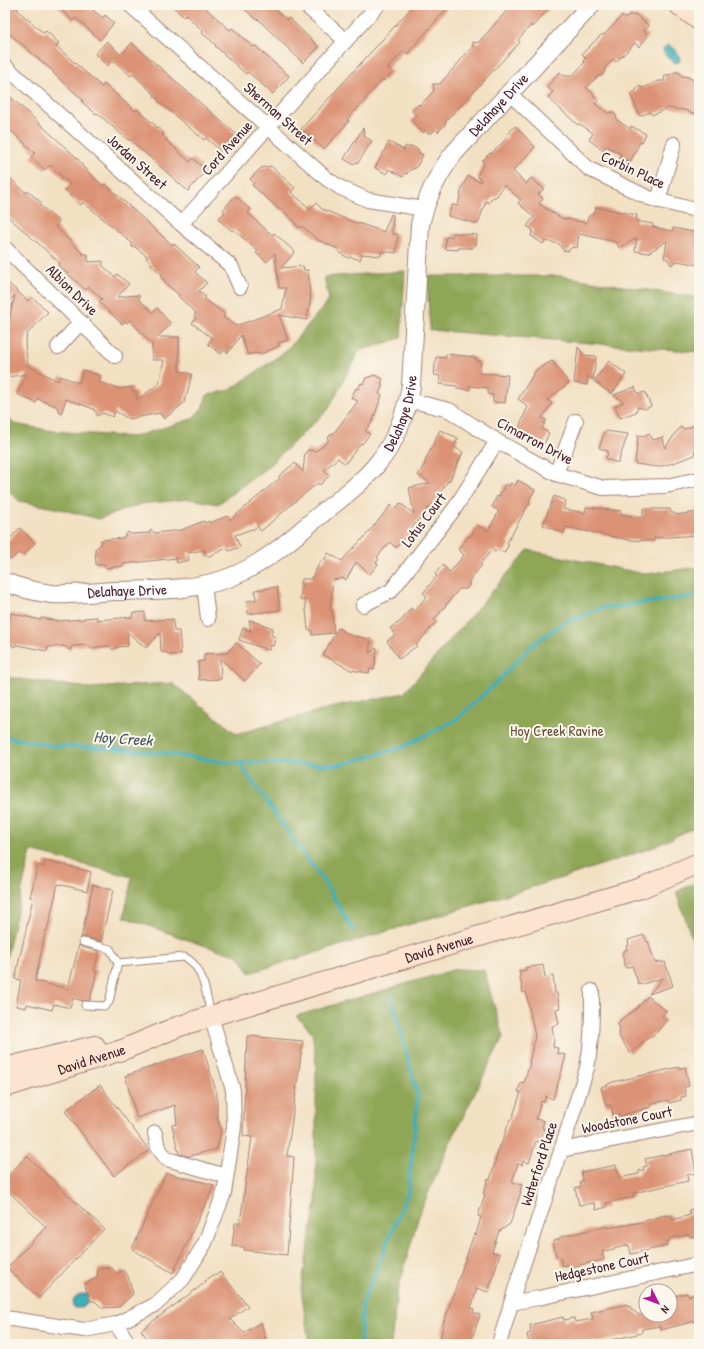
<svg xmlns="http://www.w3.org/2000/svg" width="704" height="1349" viewBox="0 0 704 1349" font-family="'Patrick Hand',sans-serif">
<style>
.forest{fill:#8ea656;stroke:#6c6240}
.water{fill:#3eaeba;stroke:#446672}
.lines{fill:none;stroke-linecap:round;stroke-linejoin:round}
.stream{stroke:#3eaeba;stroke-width:3.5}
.building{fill:#dc9374}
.service-casing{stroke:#9e8076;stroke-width:9}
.minor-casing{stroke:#9e8076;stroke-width:16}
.tertiary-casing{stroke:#9e8076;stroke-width:20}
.secondary-casing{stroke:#9e8076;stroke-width:22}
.service{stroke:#fff;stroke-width:7}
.minor{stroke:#fff;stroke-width:14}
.tertiary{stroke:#fff;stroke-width:18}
.secondary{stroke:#fde4d1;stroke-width:20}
.labels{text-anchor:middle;stroke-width:4;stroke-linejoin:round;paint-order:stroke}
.street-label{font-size:15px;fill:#4a1f2b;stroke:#fbf7ec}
.park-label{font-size:15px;fill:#6a4f3b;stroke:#fbf7ec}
.water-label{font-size:16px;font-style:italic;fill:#455864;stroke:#fbf7ec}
</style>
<rect width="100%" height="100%" fill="#fbf7ec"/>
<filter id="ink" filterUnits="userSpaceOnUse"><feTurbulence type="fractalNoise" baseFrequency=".025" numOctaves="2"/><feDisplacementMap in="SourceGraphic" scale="8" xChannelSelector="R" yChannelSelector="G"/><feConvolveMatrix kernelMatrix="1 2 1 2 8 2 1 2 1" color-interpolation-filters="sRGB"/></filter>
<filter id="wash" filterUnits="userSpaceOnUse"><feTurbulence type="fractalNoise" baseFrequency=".012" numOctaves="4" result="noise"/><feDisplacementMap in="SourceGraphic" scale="16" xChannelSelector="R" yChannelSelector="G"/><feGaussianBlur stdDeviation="0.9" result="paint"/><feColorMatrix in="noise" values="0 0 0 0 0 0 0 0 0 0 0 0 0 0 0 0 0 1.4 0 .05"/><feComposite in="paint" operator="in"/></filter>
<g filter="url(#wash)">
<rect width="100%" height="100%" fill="#f2e0c2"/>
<!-- forest -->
<path class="forest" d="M405 271 401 338 359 351 328 410 264 470 218 504 190 499 141 504 99 519 60 509 19 501 5 487V415L14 424 53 431 133 437 192 419 202 408 207 395 230 390 286 351 329 300 324 277Z
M427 276H561L699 298V352L430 330Z
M528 550 645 574 699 567V825L652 848 565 877 250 973 239 956 199 944 124 917 132 877 31 851 5 963V677L89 688 172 683 237 734 330 708 404 693Z
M699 881V959L676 892Z
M456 969 484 970 503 1037 448 1147 419 1215 397 1294 391 1344H309L301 1288 316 1202V1063L312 1032 296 1016Z"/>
<!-- water -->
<path class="water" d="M667 45C673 46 680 55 680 61L677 63C672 63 663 54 663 49Z
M80 1294H88L87 1303 81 1308H75L72 1305 74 1299Z"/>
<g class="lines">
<!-- stream -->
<path class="stream" d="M5 737 55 746 107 748 162 753 225 762 339 765 403 747 457 719 498 681 531 646 563 623 602 608 699 596
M239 763 326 885 353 930
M360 1344 362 1305 408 1192 418 1096 391 995"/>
</g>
<g id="blocks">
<!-- building -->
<path class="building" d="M5 5H21L17 10 40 30 44 33 46 31 59 43 56 46 102 87 104 84 135 111 137 109 156 126 164 133 162 135 167 139 166 140 190 162 193 158 206 171 188 191 129 139 128 140 97 113 96 114 82 102 83 100 53 73 54 72 5 30Z
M56 5H86L103 18 105 15 114 23 100 40 80 21 75 18 73 21Z
M171 5H202L230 30 232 28 253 47 255 46 263 53 289 76 273 94 248 72 246 74 215 46 216 45 202 33 203 31 186 15 184 17Z
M240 5H270L287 20 289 18 319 47 303 63 258 19 257 20Z
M414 5H450L407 54 403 51 388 68 392 72 384 81 383 79 365 99H366L347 120 349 121 324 149 301 129Z
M512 5H552L532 27 531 25 518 40 520 42 445 122 446 123 438 132 435 129 432 133H428L425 130 424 133 411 121 416 115 412 111 419 104 420 105 434 91 433 84H440L473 46V42L478 43Z
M630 14 633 16 635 14 649 26 644 31 648 36 639 47 635 43 616 62 613 59 605 68 604 73 602 75 598 76 586 88 594 94V97L598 100 595 104 608 113 613 112 616 115 617 120 630 129 631 126 646 134 642 142H640L630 162 619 157 621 154 606 146 603 150 589 140 593 133 580 124 578 125 548 98 553 92 547 87 560 72 564 76H572L585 62 583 61 586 58 582 54 602 34 604 35 622 16 626 19Z
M107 41 121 55 132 43 238 136 223 153 206 138 204 140 199 135H198L158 101 159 100 154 96 155 95 133 74 131 76 113 60 107 66 95 54Z
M675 72H679L682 76 689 77V78L699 82V115L684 110 668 108 652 115 650 112 640 116 630 94 636 91 638 86 643 88 659 81H664L665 75H670Z
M5 92 77 158 82 164V166L103 186 105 184 172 245 173 243 199 267 195 272 207 283 199 291 206 297 204 299 225 314 223 317 236 326 282 309 286 288H279L275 253 267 262 256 253 258 251 234 230 232 231 218 219 225 212 223 210 235 196 251 210 248 213 272 235 274 233 295 252 281 268 303 266 304 270H308L310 296H311L307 320 279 315 288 340 278 343 279 346 261 354 254 353 248 355 241 335 228 353 224 350 221 354 208 344 212 338 192 323 196 318 194 317 196 313 178 296 179 295 165 283 166 282 161 277 163 275 151 265 152 264 146 258 147 256 135 247H132V243L83 202 81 205 70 196V195L65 190 70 184 50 165 45 170 31 157 35 153 5 125Z
M515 126 535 147 513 171 526 184 531 178 544 189 538 194 543 199 539 204 561 218 587 223 588 217 595 212 596 207 637 215 636 221 653 224V227L672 231 673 228 699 233V265L677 261 671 265 668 259 664 258 667 241 648 253 635 251 637 238 619 248 617 243 612 241 579 234 577 248 572 247 568 251 563 250 559 244 545 241 543 244 531 236 533 230 527 226 534 217 518 203 521 200 504 185 497 196 492 198 489 203 486 201 478 224 448 216 452 205 458 206 462 187 468 176 480 182 481 180 477 176 484 163 482 161 490 153 491 154 508 137 507 135Z
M363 128 365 137 372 141 358 163 356 162 354 165 344 159Z
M389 142 404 150 406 146 410 148 411 146 419 150 418 152 423 155 416 168 409 170 407 174 405 173 403 177 389 169 387 174 375 168Z
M271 166 295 188 291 192 310 209 316 203 322 209 358 224V223L384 232 391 214 393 215 392 234H398L396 253 381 251V256L362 254 360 260 351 257 349 258 339 253 340 250 318 240 303 227H299L295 224V222L281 209 280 210 252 185 254 183 250 179 261 168Z
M5 173 26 193 28 191 42 203 40 205 59 222 55 226 83 254H88V262L103 261V266L115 277 117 274 129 284 117 297 139 295V300L153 312 157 308 171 324 157 337H179V371L192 374 187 394H186L184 403 164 419 160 413 129 419 115 411 113 417 103 413 97 416 96 411 93 410 94 409 66 399 61 414 56 406 38 399 36 403 17 394 27 374 7 377 5 366V335L15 295 5 305V280L28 301 32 297 48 312 27 334 25 345 28 366 58 381 60 376 79 383 83 370 101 376 99 382 120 389 132 387 133 392H136L137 400 159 384 164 360H152V344L130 320 127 323 125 321 122 324 99 302 102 299 89 287 86 290 58 265 60 263 5 214Z
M453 233 477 235 476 245H473V248H458V250L445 249 446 237H452Z
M578 347 584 355 596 356 593 380 588 376 587 385 574 383Z
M446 354 474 357V358L477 359 476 361H481L479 373 508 375 505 403 493 402V395L488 394V388L470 386 469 390 457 388V386L439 384 440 376 434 375 436 357 446 358Z
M552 361 569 383 547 400 552 403 542 418 546 420 542 429 549 433 544 444 517 432 528 406 518 399 536 370Z
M609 361 626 374 612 394 594 381Z
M375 375 383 379 381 384 383 385 379 394 382 395 372 422 365 431 370 434 362 444 361 443 345 464 338 458 324 470 329 476 320 485 318 483 298 499 261 531 257 526 253 530 252 529 235 535 240 547 229 551 227 548 207 557 204 550 187 553 189 560 177 563 176 558 123 564V566L105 568V564L96 565 95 549 101 544V540L123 538 128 532 131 534 150 533 151 530 155 533 181 530 204 521 205 523 209 521V523L228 516 230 520 280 478 279 476 295 463 303 472 305 453 308 450 316 451 328 442V438L331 434H333L358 401 351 398 356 388 358 389 361 383 363 384 366 378Z
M635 387 638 394 645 392 651 406 645 409 638 407 636 412 620 418 615 406 624 402 614 395Z
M699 424V444L694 445 696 450 694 451 695 455 673 463 658 467 635 464 638 435 644 436 649 433 653 440 663 437 665 448 680 427 684 429Z
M440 430 458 438 454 447 463 452 449 482 448 481 438 496 439 497 429 509 428 508 396 548 390 542 377 557 379 559 376 563 378 564 370 574 356 562 346 580 343 578 333 580 330 610H332L334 633 312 635V630H308L305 600H300L302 579H311L321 561 323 562 328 553 342 561 352 549 354 548 361 540H362L391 505 396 509 400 503 414 514 409 488 430 483 418 475 426 462 425 461Z
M605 431 628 434 618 463 606 459 608 451 599 448Z
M518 480 535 490 529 500 530 505H528L507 543 509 544 504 553 497 549 495 552 492 550 480 564 482 565 469 581V586L466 589H459L434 620 436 622 416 645 417 646 399 659 387 641 395 635 390 628 401 621 411 608 414 611 427 596 423 593 437 576 435 574 442 565 450 572 464 555 458 549 469 536 470 537 477 525 488 531 499 511 492 507 497 496 499 497 505 484 509 486 511 483 515 486Z
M554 496 566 501 563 509 585 513 586 507 621 511 620 514 643 518V509H670L671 513H674L675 515 699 512V535L654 538V541L629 540 566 527 564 533 543 525Z
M20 528 35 543 23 556 18 553 11 560 5 554V544Z
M277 587 280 610 248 614 247 601 256 600 255 590Z
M145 612V621L174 619 173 621 174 631H179L181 654 169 655 166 652H161L160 633 146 648 127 632 128 646 117 647 113 650 109 646 96 647 94 648H91L87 645 72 646 70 650 64 646 48 647 47 651 17 645 13 647 12 644 5 642V622L9 623 11 613 40 620 41 618 58 621 84 619V618L97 617V620L133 617 132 613Z
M249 620 273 628 271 635 276 637 273 646 271 645 269 650 239 640 243 628 251 631Z
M338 628 352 636 371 639 369 653 377 648 374 670 370 669 369 673 351 670 323 655Z
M236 643 260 664 245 681 220 658 221 679 199 680 198 662 204 661V654L227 653Z
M45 861 91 872 87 891 58 884 47 931 46 930 35 981 68 989 79 945 82 947 99 951 94 971H97L90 1000 83 1001 73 998 70 1008 54 1004 52 1010 27 1004 26 1008 16 1006 21 980 15 979 33 898 30 897 38 865 44 867Z
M93 885 113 890 101 941 84 937 81 938Z
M644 935 647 942 648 941 655 963 661 961 662 963 665 962 673 986 649 994 663 978 639 985 632 966 626 968 622 954 624 953V950H627L626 946 629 945 628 940Z
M543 965 545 977 553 976 555 993H557L560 1008 556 1009 559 1024 552 1026 554 1039 553 1047 558 1048 557 1053 566 1055 562 1070 553 1099 546 1096 544 1102 541 1101 536 1119 544 1121 542 1128H544L540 1142 536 1141 529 1163 523 1161 522 1165 518 1164 512 1182 522 1185 520 1191 521 1192 510 1224 500 1231H499L492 1252 500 1254 488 1292 477 1288 471 1308 474 1309 473 1312 480 1315 470 1344H440L443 1325 474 1234 476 1235 481 1217 478 1216 485 1194 483 1193 488 1179 490 1180 500 1145H501L510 1119H512L521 1092H518L521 1082 524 1083 530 1063H529L535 1036 526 992 523 993 519 971 526 970 525 968Z
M648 996 666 1011 662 1016 666 1021 656 1033 641 1043 643 1044 630 1053 619 1036 620 1027 617 1024 620 1022 619 1021 636 1009Z
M247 1036 303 1041 287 1156 294 1157 287 1255 244 1250V1247L232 1246 235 1223H240L252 1137 243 1136Z
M203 1049 217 1094V1116L221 1129 217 1149 189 1156 179 1154 172 1125 177 1124 175 1105 137 1118 125 1076Z
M679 1067V1069L685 1067 689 1086 684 1087 686 1096 681 1097V1100L669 1103 668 1100 650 1104 651 1107 620 1116 619 1113 613 1115 611 1105 606 1106 601 1087 608 1085V1084L613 1082Z
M100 1085 149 1150 114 1176 65 1111Z
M692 1149 696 1173 687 1175 688 1181 633 1193 634 1197 606 1203 607 1207 596 1210 595 1203 579 1205 575 1188 581 1186 580 1181H583L581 1172 616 1165 619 1178 639 1174V1171L644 1170 643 1167 647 1166 645 1159Z
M27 1156 104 1229 39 1298 7 1268 46 1227 5 1188V1179Z
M166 1173 214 1185 173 1273 132 1249Z
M699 1207V1237L695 1238V1236L690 1237 689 1234 671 1238 668 1240 669 1242 666 1243 667 1246 631 1254 629 1245 602 1252 604 1260 569 1267 568 1265 562 1266 560 1257 557 1258 553 1241 559 1239V1238L563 1236 608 1226V1228L637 1223 665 1215V1216L671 1215 672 1220 690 1215 689 1210Z
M112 1268 117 1274 123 1270 128 1276 133 1294 119 1307 102 1308 95 1301H91L84 1284 97 1278 98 1269Z
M220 1272 248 1306 230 1319 244 1333 261 1322 267 1344H151L141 1330 206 1282 205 1281 213 1275 215 1276Z
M687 1293 688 1296 699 1294V1320L661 1330 660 1326 642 1329V1333L596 1343 595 1341 583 1344H529L527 1334 531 1333 530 1325 563 1317 564 1320 574 1318 575 1322 593 1319 591 1312 627 1304V1307L630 1306 631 1309 639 1315H670V1297Z"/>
</g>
</g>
<g filter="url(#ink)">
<use href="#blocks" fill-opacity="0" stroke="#9e8076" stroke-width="1"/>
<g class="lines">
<defs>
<path id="service" d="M83 942 110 949 118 963 109 1002 105 1006 85 1005
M118 963 184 957C204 965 206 996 211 1015"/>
<path id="minor" d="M130 5 327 179 341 188 368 200 424 209
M305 5 346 41
M5 66 181 224 231 266 240 287
M509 93 589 169 649 198 699 211
M658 201 674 144
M181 224 378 5
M5 248 115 356
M58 347 81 322
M408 401 421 403 449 410 497 441 556 474 603 488 666 486 699 479
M556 474 576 421
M204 584 208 619
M363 605 391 591 455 508 497 441
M155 1133 158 1148 167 1159 226 1176
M561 1150 699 1123
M511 1303 538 1298 699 1264
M5 1318 84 1330 116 1324 155 1305 183 1279 205 1243 224 1193 234 1127 233 1090 211 1016
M116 1324 129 1344
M499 1344 518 1280 559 1157 587 1068C592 1042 592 1017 592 991"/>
<g id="tertiary">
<path id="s1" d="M5 582C20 588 36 592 52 594 73 595 94 592 115 591 153 590 195 591 231 577 266 563 292 538 320 515 340 499 362 483 378 463 396 441 406 413 411 386L420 225C426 198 438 174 454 153L591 5"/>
</g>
<g id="secondary">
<path d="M679 5 699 20"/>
<path d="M5 1068 95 1046"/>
<path id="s2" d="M5 1087 125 1049 177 1027 211 1016 641 888 699 863"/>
</g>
</defs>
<!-- service casing -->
<use href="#service" class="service-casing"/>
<!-- minor casing -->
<use href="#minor" class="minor-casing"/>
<!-- tertiary casing -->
<use href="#tertiary" class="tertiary-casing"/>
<!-- secondary casing -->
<use href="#secondary" class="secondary-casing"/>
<!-- service -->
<use href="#service" class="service"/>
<!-- minor -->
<use href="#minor" class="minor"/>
<!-- tertiary -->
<use href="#tertiary" class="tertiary"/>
<!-- secondary -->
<use href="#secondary" class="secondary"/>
</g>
</g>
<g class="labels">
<!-- street labels -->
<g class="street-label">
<text dy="5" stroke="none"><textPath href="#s1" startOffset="808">Delahaye Drive</textPath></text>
<text transform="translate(278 114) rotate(42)" y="5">Sherman Street</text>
<text transform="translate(227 148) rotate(-48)" y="5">Cord Avenue</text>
<text transform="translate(137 162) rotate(42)" y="5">Jordan Street</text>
<text transform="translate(633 170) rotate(25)" y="5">Corbin Place</text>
<text transform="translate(72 290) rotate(44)" y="5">Albion Drive</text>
<text dy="5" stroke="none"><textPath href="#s1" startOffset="472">Delahaye Drive</textPath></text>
<text transform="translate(535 441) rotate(28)" y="5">Cimarron Drive</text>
<text transform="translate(424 520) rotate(-53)" y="5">Lotus Court</text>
<text dy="5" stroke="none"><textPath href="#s1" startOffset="124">Delahaye Drive</textPath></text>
<text dy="5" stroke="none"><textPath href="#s2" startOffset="456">David Avenue</textPath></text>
<text dy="5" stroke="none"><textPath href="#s2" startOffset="91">David Avenue</textPath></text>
<text transform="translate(627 1120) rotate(-11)" y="5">Woodstone Court</text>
<text transform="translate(539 1164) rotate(-72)" y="5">Waterford Place</text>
<text transform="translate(602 1267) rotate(-12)" y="5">Hedgestone Court</text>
</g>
<!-- park labels -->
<g class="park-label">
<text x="557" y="736">Hoy Creek Ravine</text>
</g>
<!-- water labels -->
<g class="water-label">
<text transform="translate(123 738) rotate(4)" y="6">Hoy Creek</text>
</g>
</g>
<!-- margin -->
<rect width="704" height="1349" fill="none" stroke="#fbf7ec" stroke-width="20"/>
<!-- north arrow -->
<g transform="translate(658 1303) rotate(132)"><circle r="19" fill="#fbf7ec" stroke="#b4a19f"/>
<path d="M0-3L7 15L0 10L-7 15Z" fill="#b5179e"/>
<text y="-6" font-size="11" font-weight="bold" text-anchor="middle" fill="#4a1f2b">N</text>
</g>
</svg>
